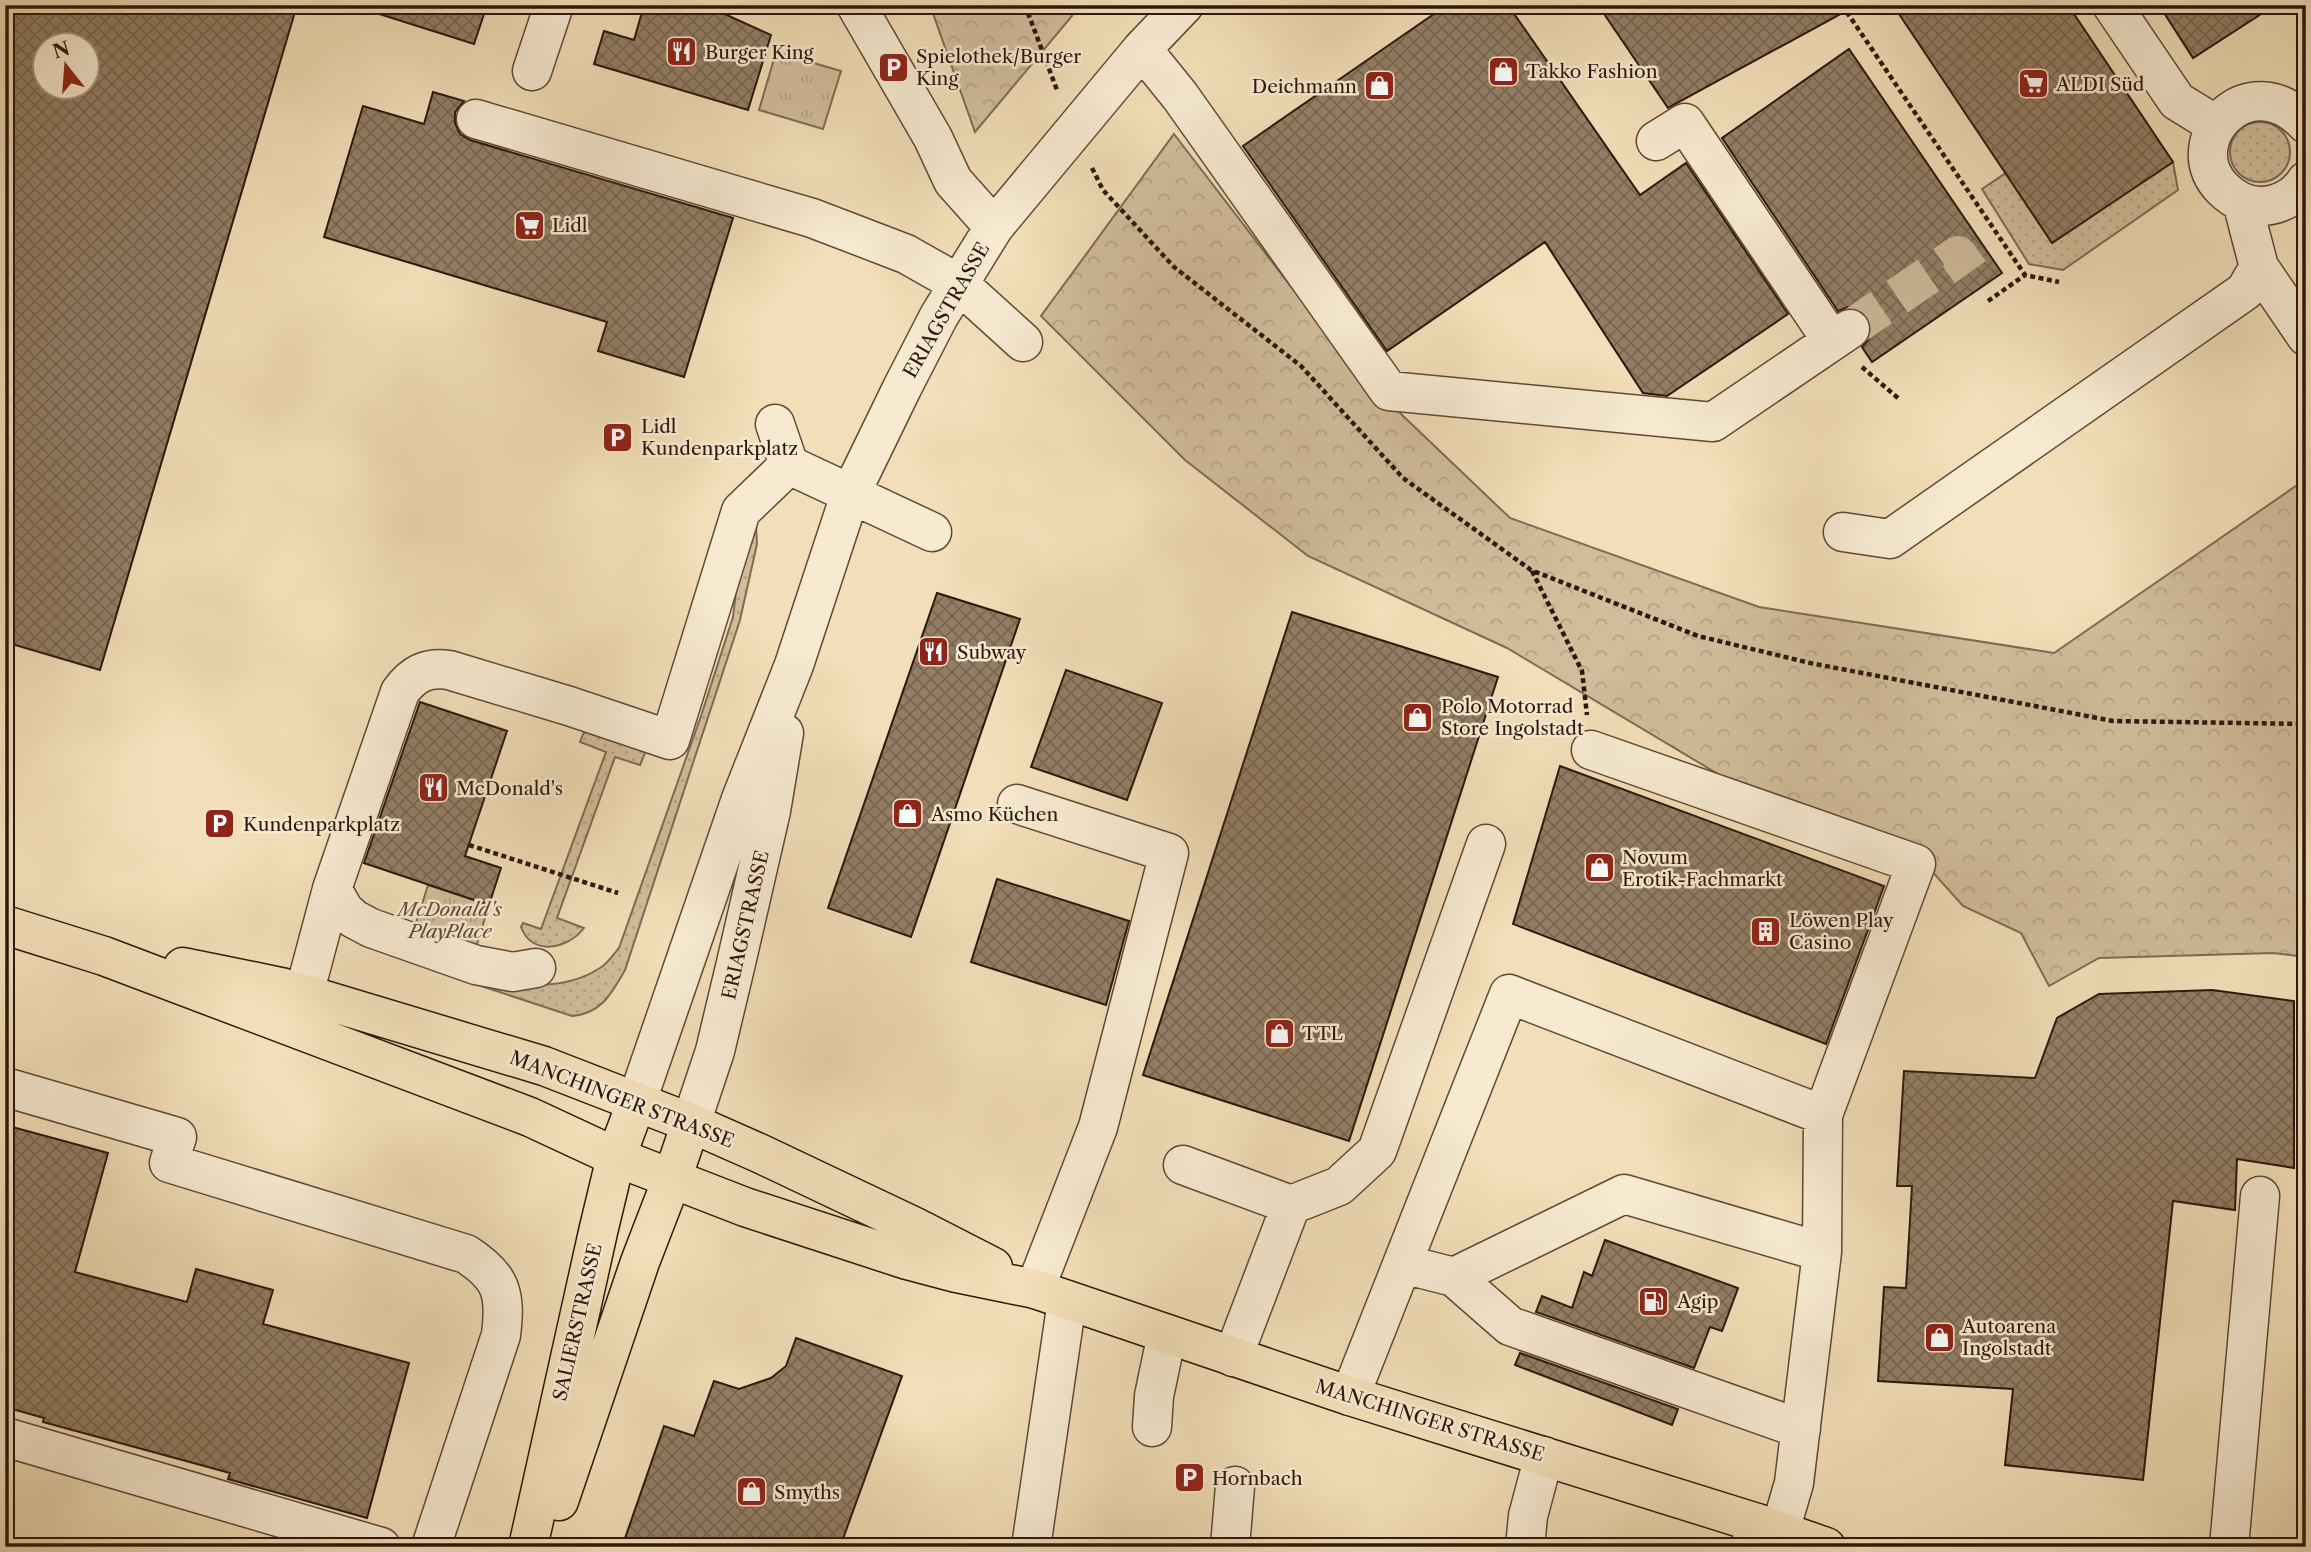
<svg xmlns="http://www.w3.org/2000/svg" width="2311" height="1552" viewBox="0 0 2311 1552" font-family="'Libre Caslon Text',serif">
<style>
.grass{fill:url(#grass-dots);stroke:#7f6a54;stroke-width:2}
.forest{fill:url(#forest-crowns);stroke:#7f6a54;stroke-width:2}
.park{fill:url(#park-tufts);stroke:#7f6a54;stroke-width:2}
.building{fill:url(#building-cross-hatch);stroke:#2d170c;stroke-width:2;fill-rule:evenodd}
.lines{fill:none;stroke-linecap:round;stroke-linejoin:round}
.minor-tunnel{stroke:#cbb696;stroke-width:38;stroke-dasharray:38 19;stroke-linecap:butt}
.minor-casing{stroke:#5e4937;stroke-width:41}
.major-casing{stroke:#2d170c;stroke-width:41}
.path{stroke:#2d170c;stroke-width:4.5;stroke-dasharray:5 3.5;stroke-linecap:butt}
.minor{stroke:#f7ead1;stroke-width:38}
.major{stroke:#f2deb8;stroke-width:38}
.labels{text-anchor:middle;stroke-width:5;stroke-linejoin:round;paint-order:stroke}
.poi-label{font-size:19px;fill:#2d170c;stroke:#f7ead1;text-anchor:start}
.street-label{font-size:19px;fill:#2d170c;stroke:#f7ead1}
.park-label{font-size:19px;font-style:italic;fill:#5e4937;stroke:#f7ead1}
</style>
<defs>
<pattern id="grass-dots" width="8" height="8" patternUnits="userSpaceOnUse" patternTransform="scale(1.75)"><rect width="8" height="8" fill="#d1bc9b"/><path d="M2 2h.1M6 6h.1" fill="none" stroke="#b4a184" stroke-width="1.8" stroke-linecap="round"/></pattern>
<pattern id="forest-crowns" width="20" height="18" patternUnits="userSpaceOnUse" patternTransform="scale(1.75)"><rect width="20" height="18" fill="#d1bc9b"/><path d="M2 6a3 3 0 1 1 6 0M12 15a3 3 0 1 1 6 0" fill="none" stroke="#b4a184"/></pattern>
<pattern id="park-tufts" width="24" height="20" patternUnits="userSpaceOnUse" patternTransform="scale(1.75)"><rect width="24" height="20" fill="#d1bc9b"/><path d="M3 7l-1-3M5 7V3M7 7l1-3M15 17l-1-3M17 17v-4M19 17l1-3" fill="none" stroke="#b4a184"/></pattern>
<pattern id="building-cross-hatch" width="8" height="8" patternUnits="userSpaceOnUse" patternTransform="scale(1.75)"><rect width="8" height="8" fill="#937e65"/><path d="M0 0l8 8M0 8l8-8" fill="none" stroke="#786652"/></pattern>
</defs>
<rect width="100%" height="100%" fill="#f2deb8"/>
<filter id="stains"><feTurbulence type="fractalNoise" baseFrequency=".00286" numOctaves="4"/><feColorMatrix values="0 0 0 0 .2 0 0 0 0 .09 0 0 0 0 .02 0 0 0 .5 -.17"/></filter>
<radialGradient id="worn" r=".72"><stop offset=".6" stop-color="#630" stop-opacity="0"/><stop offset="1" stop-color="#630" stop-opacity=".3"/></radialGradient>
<!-- grass -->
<path class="grass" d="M2230 152a30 30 0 1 1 60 0a30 30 0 1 1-60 0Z
M2173 162 2178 190 2063 270 2029 264 1982 189 2006 173 2052 242Z
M756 526 757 544 740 620 625 970C611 994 602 1013 572 1016L481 986V978C521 985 563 992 600 968 607 964 613 955 619 948L701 716 733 617 742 540Z
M591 728 641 742 645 753 640 765 615 757 557 918 584 928C568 949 532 957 521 927L523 923 541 929 606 752 580 742 583 734Z"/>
<!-- forest -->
<path class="forest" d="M930 5H957L959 9 986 5H1070L1072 16 975 132Z
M1174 134 1355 370 1510 518 1759 607 2054 653 2306 479V957L2273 953 2099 958 2049 986 2021 933 1963 906 1913 850 1723 777 1507 648 1308 556 1185 460 1041 316Z"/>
<!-- park -->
<path class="park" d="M776 52 841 71 823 129 759 110Z
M428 885 489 905 473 957 412 936Z"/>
<!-- building -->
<path class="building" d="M5 5H297L100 670 5 642ZM46 46H88V88H46Z
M374 5H487L474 44 373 12Z
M644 5H705L771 35 748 110 594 64 604 31 634 40Z
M1447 5H1508L1640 195 1686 163 1788 314 1667 396 1643 393 1545 242 1387 351 1243 146Z
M1598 5H1857L1668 108Z
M1893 5H2068L2173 162 2052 243Z
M2159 5H2275L2193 58Z
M1849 49 2002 273 1872 362 1862 347 1870 338 1872 328 1868 317 1859 309 1848 307 1838 311 1722 138Z
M433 92 464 101 455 112V123L460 134 470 140 733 218 684 377 598 351 607 322 324 237 363 106 424 124Z
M937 593 1020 619 911 937 828 908Z
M1292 612 1498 677 1349 1141 1143 1075Z
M1066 670 1162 703 1127 800 1031 767Z
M420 702 507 731 465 856 501 868 489 905 364 863Z
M1560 766 1884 886 1826 1044 1513 924Z
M997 879 1129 921 1106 1005 971 962Z
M2212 990 2294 1001V1168L2237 1159 2235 1210 2173 1201 2143 1480 2005 1465 2013 1389 1878 1381 1884 1287 1906 1288 1912 1186H1897L1904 1071 2035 1078 2057 1018 2099 994Z
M5 1125 108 1153 75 1272 187 1302 196 1269 273 1290 263 1324 409 1363 367 1518 228 1479 230 1473 43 1422 44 1418 5 1407Z
M1605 1240 1738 1288 1722 1331 1710 1327 1694 1368 1536 1312 1542 1296 1572 1308 1584 1272 1592 1276Z
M796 1338 902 1376 840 1547H622L664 1426 694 1436 714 1381 739 1389 771 1378 786 1366Z
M1520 1353 1678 1409 1672 1425 1515 1365Z"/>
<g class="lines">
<!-- minor-tunnel -->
<path class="minor-tunnel" d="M1850 329 1958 255 1981 287"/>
<defs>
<path id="minor" d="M856 5 933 138 953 181 994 227
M2112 5 2177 101 2216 125
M1142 49 1180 96 1389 391 1713 422 1850 329
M532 71 554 5
M476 119 812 218 906 254 959 284 1023 342
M2306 124C2249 62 2177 141 2222 188 2232 198 2245 206 2260 206 2278 206 2296 197 2306 181
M1656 141 1685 123 1832 341
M2259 267 2306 336
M775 424 789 465 932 532
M1843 532 1890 539 2245 291 2259 267 2242 202
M1591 750 1916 864 1823 1115
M1017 804 1169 853 1098 1127 1035 1289
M332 889 344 910 354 919 371 928 476 965 513 972 536 968
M304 994 332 889 400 692C413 674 426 667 449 670L569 706 670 740 741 511 789 465
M5 1087 177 1137 169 1163 466 1254C502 1277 506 1294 501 1335L431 1547
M637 1101 741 799 794 665 850 495 902 388 939 316 994 227 1142 49 1184 5
M691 1123 715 1051 736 963 771 811 784 733
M1183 1165 1291 1205 1233 1357
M1291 1205 1339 1186 1377 1151 1486 844
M1403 1264 1454 1277 1624 1194 1822 1252
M1454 1277 1510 1326 1801 1429
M1350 1396 1509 994 1823 1115 1822 1252 1794 1483 1780 1531
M1152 1427 1154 1396 1167 1334
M5 1437 381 1547
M1031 1547 1067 1301
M1230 1547 1235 1486
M1525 1547 1528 1516 1544 1456
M1750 1547 1757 1523
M2229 1547 2260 1196"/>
<path id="major" d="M5 925 104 956 530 1117 616 1157 745 1207 907 1260 956 1273 1035 1289 1350 1396 1757 1523 1826 1547
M183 967 281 987 544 1066 691 1123 759 1153 915 1227 993 1267
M559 1501 640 1262 672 1179 691 1123
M528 1547 598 1232 616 1157 637 1101"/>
</defs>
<!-- minor casing -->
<use href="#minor" class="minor-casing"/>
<!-- major casing -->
<use href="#major" class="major-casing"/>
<!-- path -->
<path class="path" d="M1025 5 1057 90
M1842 5 2025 275 2059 282
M1092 168 1103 190 1174 267 1301 366 1403 478 1531 570 1698 636 1810 663 2113 721 2306 724
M1988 301 2025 275
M1862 367 1899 399
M1532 571 1582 671 1587 715
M469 845 618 893"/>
<!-- minor -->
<use href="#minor" class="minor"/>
<!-- major -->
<use href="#major" class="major"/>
</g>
<!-- icons -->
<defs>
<symbol id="restaurant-square" viewBox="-11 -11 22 22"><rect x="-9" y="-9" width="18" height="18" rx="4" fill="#8f2418" stroke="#f7ead1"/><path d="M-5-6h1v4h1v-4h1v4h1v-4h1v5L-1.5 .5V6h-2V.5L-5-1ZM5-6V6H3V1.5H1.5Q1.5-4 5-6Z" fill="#fff"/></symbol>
<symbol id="parking-square" viewBox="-11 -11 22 22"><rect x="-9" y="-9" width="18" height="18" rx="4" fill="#8f2418" stroke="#f7ead1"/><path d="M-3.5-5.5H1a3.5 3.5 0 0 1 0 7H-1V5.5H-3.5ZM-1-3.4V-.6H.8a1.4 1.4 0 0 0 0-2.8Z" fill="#fff"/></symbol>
<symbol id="shop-square" viewBox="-11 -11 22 22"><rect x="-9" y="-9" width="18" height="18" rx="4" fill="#8f2418" stroke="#f7ead1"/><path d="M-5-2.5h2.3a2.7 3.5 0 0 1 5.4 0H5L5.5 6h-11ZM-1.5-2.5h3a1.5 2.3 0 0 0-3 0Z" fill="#fff"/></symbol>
<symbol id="supermarket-square" viewBox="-11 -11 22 22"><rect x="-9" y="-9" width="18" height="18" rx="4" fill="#8f2418" stroke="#f7ead1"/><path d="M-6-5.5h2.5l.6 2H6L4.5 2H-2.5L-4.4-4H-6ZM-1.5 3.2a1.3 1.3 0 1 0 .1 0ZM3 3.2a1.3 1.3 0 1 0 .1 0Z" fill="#fff"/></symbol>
<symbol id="building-square" viewBox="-11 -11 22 22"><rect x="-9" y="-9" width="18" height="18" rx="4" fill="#8f2418" stroke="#f7ead1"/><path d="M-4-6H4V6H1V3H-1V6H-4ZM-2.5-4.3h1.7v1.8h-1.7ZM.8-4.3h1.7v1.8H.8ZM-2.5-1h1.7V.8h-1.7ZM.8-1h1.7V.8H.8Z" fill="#fff"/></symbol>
<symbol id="fuel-square" viewBox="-11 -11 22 22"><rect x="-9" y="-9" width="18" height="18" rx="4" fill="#8f2418" stroke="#f7ead1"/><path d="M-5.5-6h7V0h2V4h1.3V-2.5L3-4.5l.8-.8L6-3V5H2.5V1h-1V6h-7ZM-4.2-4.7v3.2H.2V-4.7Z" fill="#fff"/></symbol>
</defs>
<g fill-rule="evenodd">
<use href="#restaurant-square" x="664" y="34" width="35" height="35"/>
<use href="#parking-square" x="876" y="50" width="35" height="35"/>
<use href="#shop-square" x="1486" y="54" width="35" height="35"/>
<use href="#supermarket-square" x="2016" y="66" width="35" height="35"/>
<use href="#shop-square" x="1362" y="68" width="35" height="35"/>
<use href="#supermarket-square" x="512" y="208" width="35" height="35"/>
<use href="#parking-square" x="600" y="420" width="35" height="35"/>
<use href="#restaurant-square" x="916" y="634" width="35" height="35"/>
<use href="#shop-square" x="1400" y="700" width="35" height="35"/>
<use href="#restaurant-square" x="416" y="770" width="35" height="35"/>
<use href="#shop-square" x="890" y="796" width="35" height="35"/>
<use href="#parking-square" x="202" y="806" width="35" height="35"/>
<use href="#shop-square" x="1582" y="850" width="35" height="35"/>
<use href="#building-square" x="1748" y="914" width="35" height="35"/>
<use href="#shop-square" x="1262" y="1016" width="35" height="35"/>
<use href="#fuel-square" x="1636" y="1284" width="35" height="35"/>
<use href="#shop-square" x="1922" y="1320" width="35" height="35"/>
<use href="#parking-square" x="1172" y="1460" width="35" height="35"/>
<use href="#shop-square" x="734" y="1474" width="35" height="35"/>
</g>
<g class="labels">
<!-- poi labels -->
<g class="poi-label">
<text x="705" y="59">Burger King</text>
<text x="916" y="63">Spielothek/Burger<tspan x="916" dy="22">King</tspan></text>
<text x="1526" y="78">Takko Fashion</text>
<text x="2056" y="91">ALDI Süd</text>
<text x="1357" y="93" text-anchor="end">Deichmann</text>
<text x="552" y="232">Lidl</text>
<text x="641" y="433">Lidl<tspan x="641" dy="22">Kundenparkplatz</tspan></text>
<text x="957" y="659">Subway</text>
<text x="1441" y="713">Polo Motorrad<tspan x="1441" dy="22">Store Ingolstadt</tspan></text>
<text x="456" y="795">McDonald's</text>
<text x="931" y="821">Asmo Küchen</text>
<text x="243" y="831">Kundenparkplatz</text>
<text x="1622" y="864">Novum<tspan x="1622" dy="22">Erotik-Fachmarkt</tspan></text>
<text x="1789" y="927">Löwen Play<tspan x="1789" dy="22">Casino</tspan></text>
<text x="1302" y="1040">TTL</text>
<text x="1677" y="1308">Agip</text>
<text x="1962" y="1333">Autoarena<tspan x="1962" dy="22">Ingolstadt</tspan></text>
<text x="1212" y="1485">Hornbach</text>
<text x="774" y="1499">Smyths</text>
</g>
<!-- street labels -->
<g class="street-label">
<text transform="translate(946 310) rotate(-60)" y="7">ERIAGSTRASSE</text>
<text transform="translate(745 925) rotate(-77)" y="7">ERIAGSTRASSE</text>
<text transform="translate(622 1099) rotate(21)" y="7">MANCHINGER STRASSE</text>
<text transform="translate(577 1322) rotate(-77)" y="7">SALIERSTRASSE</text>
<text transform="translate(1430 1420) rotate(17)" y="7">MANCHINGER STRASSE</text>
</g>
<!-- park labels -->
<g class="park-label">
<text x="450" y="916">McDonald's<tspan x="450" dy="22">PlayPlace</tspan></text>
</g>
</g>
<!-- margin -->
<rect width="2311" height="1552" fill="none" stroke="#f2deb8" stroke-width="28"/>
<rect x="7" y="7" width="2297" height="1538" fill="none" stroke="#2d170c" stroke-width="3.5"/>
<rect x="14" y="14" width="2283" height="1524" fill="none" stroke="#2d170c" stroke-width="2"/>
<!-- north arrow -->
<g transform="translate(66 66) rotate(343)"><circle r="33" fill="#f7ead1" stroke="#a69682" stroke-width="2"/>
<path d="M0-5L12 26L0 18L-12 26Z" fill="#8f2418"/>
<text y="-10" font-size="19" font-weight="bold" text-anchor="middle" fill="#2d170c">N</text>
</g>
<rect width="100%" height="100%" filter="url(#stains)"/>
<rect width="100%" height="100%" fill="url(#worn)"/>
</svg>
